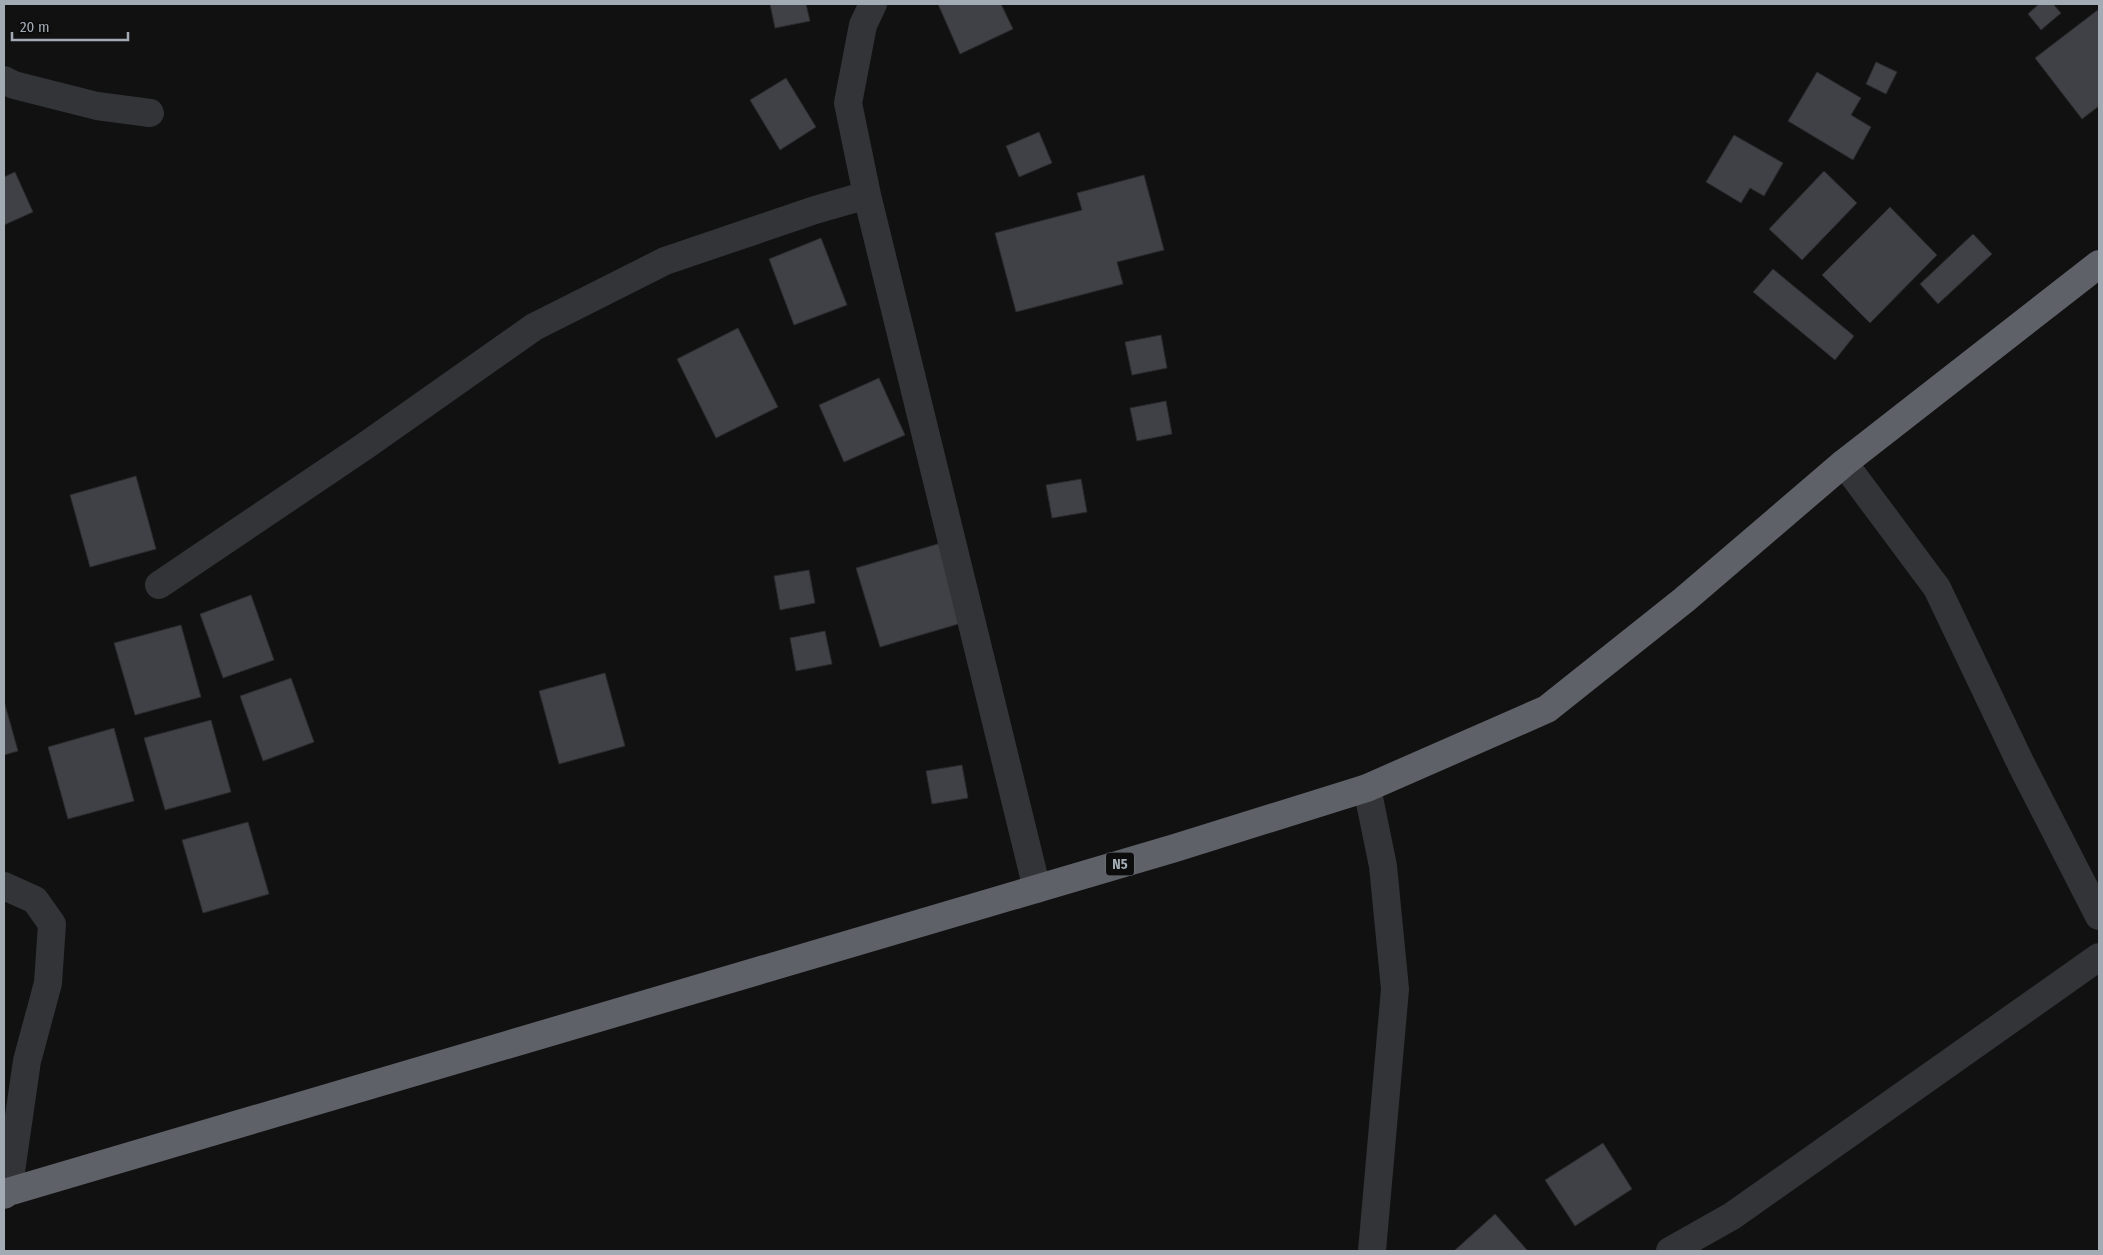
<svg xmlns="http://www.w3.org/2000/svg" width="2103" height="1255" viewBox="0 0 2103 1255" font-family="'Fira Sans Condensed',sans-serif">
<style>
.building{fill:#404146;stroke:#2b2b2e}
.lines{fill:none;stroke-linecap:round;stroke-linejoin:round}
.minor{stroke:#323437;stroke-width:28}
.highway{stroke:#5e6268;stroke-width:28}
.labels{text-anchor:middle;stroke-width:4;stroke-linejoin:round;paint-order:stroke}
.shield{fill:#0c0c0d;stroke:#757b81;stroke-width:1}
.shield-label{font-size:14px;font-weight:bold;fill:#a2aab3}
</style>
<rect width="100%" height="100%" fill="#111112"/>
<!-- building -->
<path class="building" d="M770 4H806L810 21 775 28Z
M938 4H1001L1013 29 960 54Z
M2039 4H2053L2061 13 2041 30 2028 14Z
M2099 9V106L2082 119 2035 58Z
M1876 62 1897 72 1886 94 1866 84Z
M1817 72 1861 98 1851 115 1871 127 1853 160 1788 121Z
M786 78 816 127 780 150 750 100Z
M1039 132 1052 163 1019 177 1006 146Z
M1734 135 1783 163 1764 196 1750 188 1741 203 1706 182Z
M1824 171 1857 203 1802 260 1769 229Z
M15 172 33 212 4 225V177Z
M1144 175 1164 250 1117 262 1123 284 1016 312 995 233 1082 210 1077 193Z
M1890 207 1937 255 1870 323 1822 275Z
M1973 234 1992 254 1938 304 1920 284Z
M821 238 847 305 794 325 769 259Z
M1773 269 1854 336 1835 360 1753 292Z
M738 328 778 407 716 438 677 359Z
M1161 335 1167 368 1132 375 1125 342Z
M879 378 905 435 844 462 819 405Z
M1166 401 1172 434 1137 441 1130 408Z
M136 476 156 549 90 567 70 495Z
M1081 479 1087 512 1052 518 1046 485Z
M941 543 965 622 880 647 856 568Z
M809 570 815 603 780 610 774 576Z
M251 595 274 660 223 678 200 614Z
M181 625 201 697 135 715 114 643Z
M825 631 832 664 796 671 790 638Z
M605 673 625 746 559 764 539 691Z
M291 678 314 742 263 761 240 696Z
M4 701 18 751 4 755Z
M211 720 231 792 165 810 144 738Z
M114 728 134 801 68 819 48 747Z
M962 765 968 798 932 804 926 771Z
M248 822 269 894 203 913 182 840Z
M1603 1143 1632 1189 1575 1226 1545 1180Z
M1495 1214 1528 1251H1454Z"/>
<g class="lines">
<!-- minor -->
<path class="minor" d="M873 4 863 25 848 103 867 195 1037 889
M4 80 14 85 97 106 150 113
M1844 463 1937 588 2021 764 2099 916
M159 585 365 446 534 327 665 261 815 210 867 195
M1367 788 1383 866 1395 989 1372 1251
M4 886 35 900 52 924 48 983 27 1061 8 1192
M1670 1251 1732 1216 2099 957"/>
<!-- highway -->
<path class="highway" d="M4 1195 8 1192 1175 848 1367 788 1547 709 1684 600 1844 463 2099 264"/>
</g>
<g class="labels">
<!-- shield labels -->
<rect class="shield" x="1106" y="852.5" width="28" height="23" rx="4"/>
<g class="shield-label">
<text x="1120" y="869">N5</text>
</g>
</g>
<!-- border -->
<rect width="2103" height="1255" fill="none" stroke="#a2aab3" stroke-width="10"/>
<!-- scale -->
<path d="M12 32v8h116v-8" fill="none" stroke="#a2aab3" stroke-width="2.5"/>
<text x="20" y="32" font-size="15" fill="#a2aab3" stroke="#0c0c0d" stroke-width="4" paint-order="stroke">20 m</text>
</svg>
